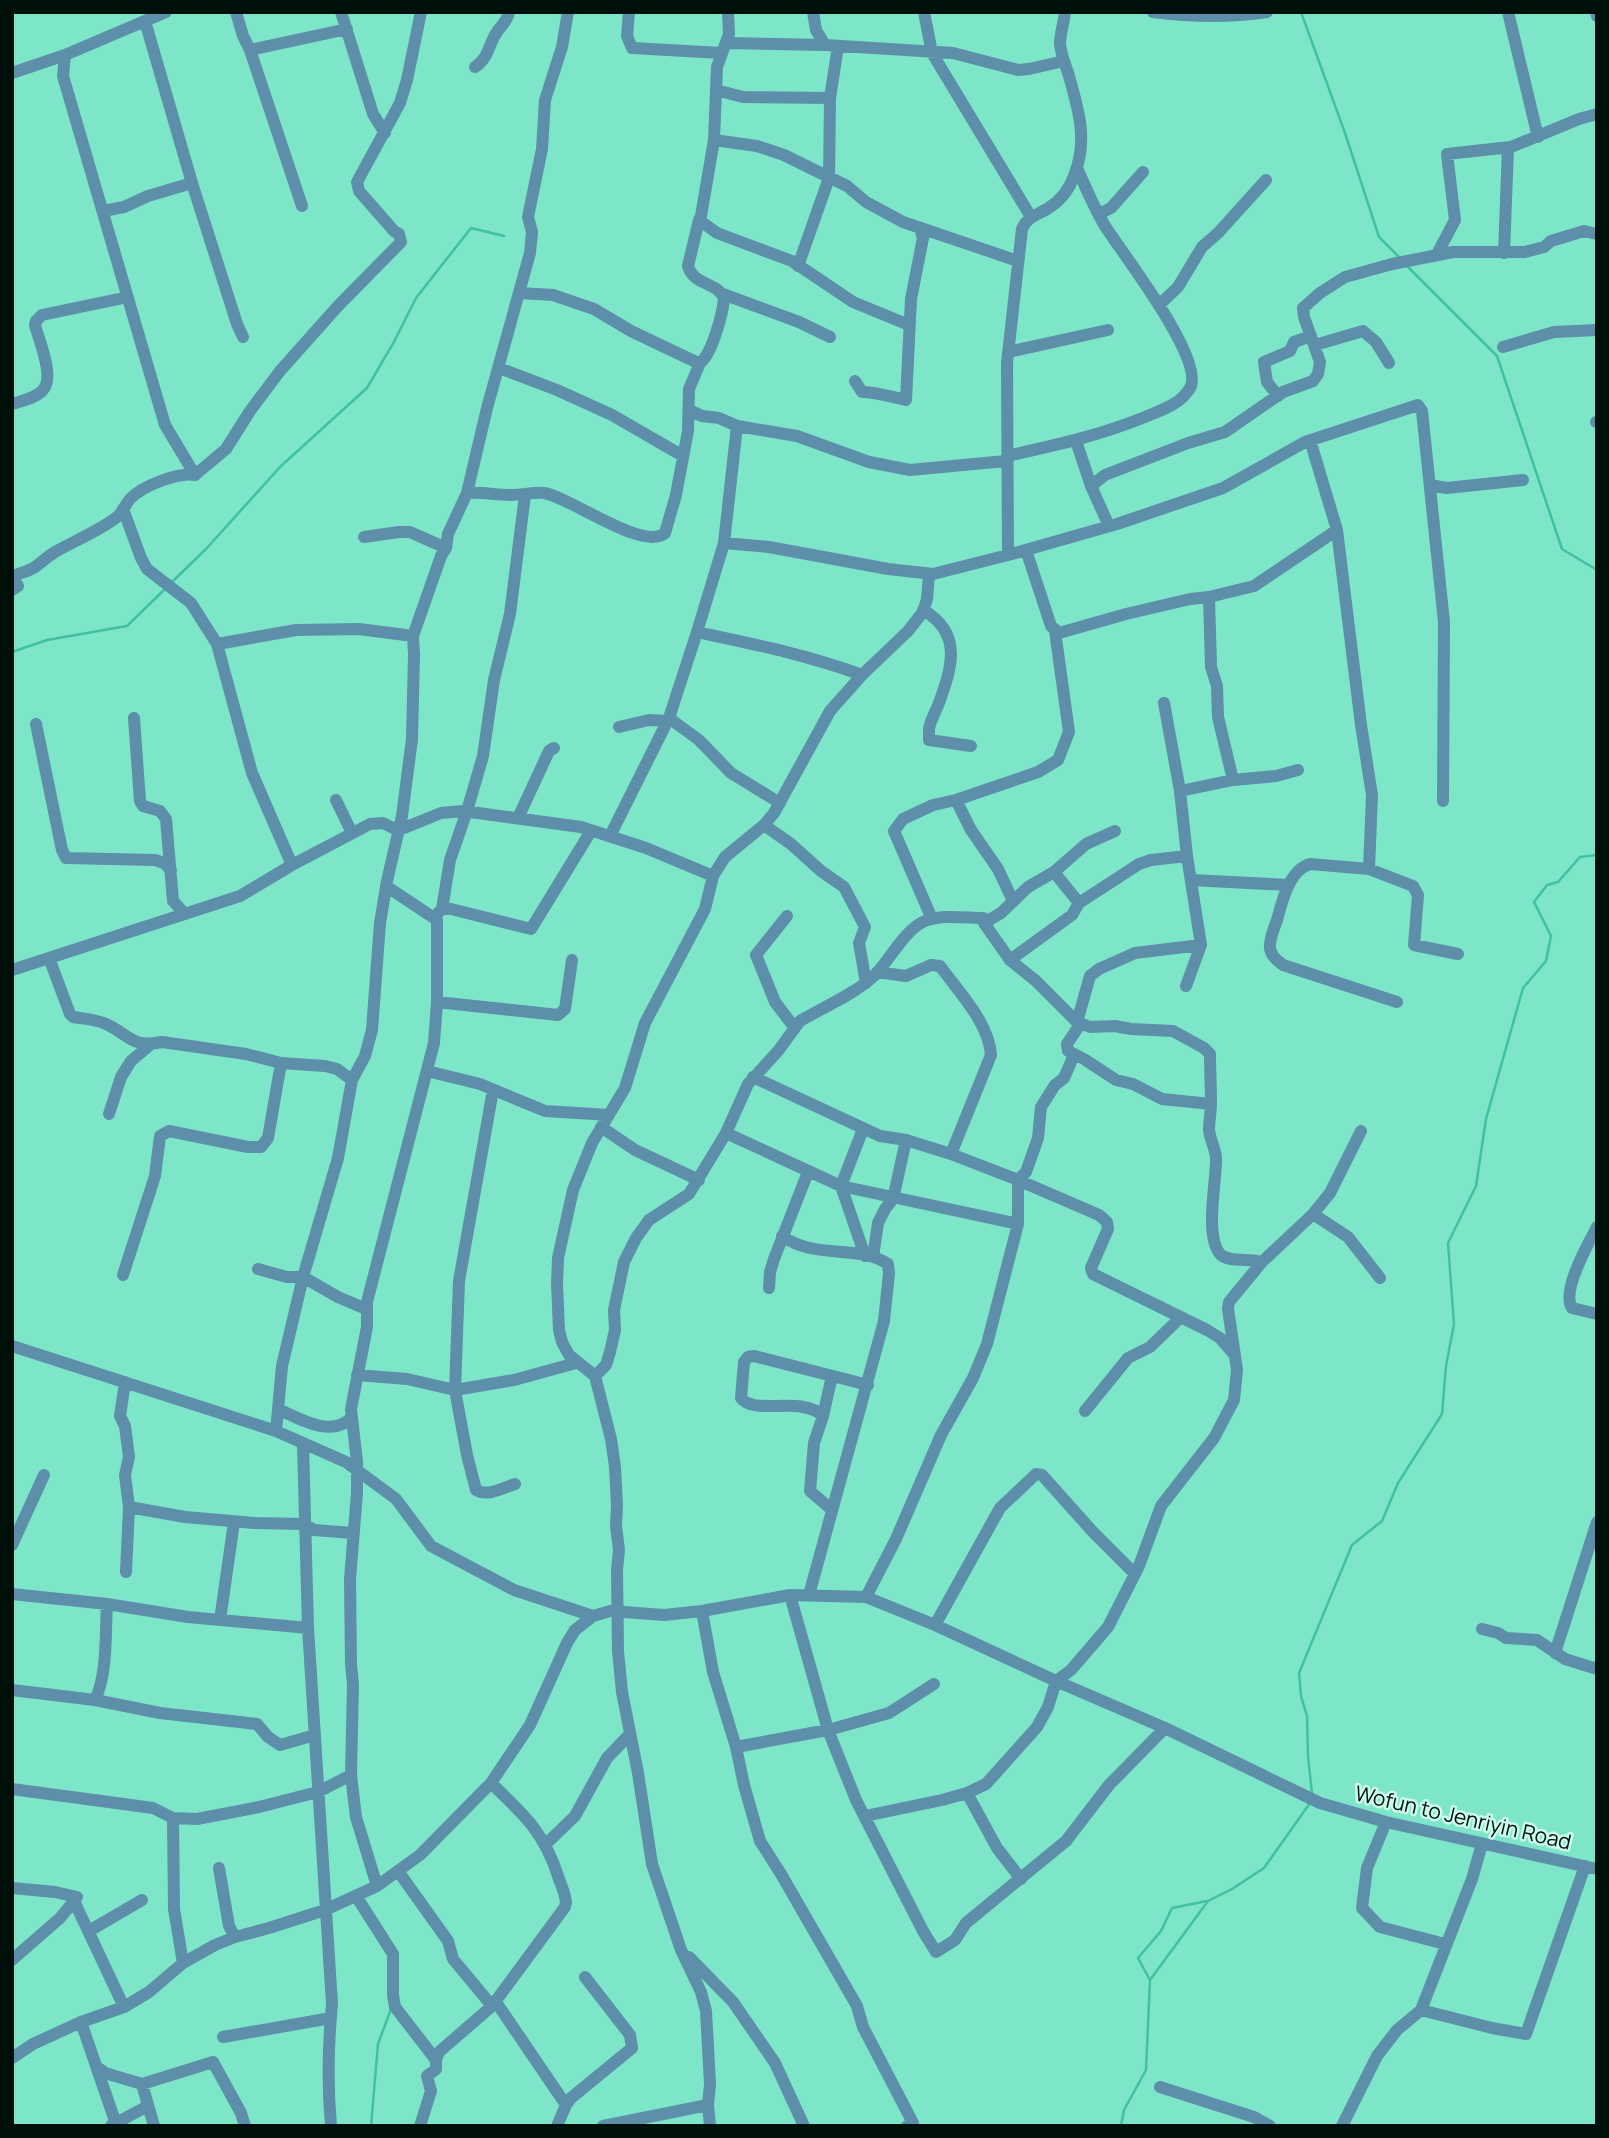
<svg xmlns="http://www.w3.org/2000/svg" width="1609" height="2138" viewBox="0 0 1609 2138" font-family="Manrope,sans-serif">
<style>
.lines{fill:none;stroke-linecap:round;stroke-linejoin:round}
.stream{stroke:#41c1a1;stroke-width:2.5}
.minor{stroke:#5d8eaa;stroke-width:12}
.labels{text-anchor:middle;stroke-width:5;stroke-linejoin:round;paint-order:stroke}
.street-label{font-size:21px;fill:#00110b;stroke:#cbfcec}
</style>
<rect width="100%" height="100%" fill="#7de6c8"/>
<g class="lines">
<!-- stream -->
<path class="stream" d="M1301 12 1345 133 1379 237 1399 257
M1408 267 1497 356 1562 549 1597 570
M172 582 206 549 281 466 367 388 395 340 416 298 471 228 504 236
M12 652 47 640 127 626 165 589
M1312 1794 1308 1756 1307 1716 1301 1696 1299 1673 1352 1545 1382 1521 1398 1483 1442 1414 1446 1366 1454 1324 1448 1243 1476 1186 1486 1119 1523 988 1546 961 1551 936 1534 902 1547 885 1558 882 1580 857 1597 855
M1150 1980 1138 1958 1161 1931 1172 1908 1207 1901
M371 2126 378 2044 391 2009
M1121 2126 1124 2110 1146 2070 1150 1980 1208 1901 1232 1889 1264 1868 1310 1803"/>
<!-- minor -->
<path class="minor" d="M166 12 65 55 63 76 165 425 195 475
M236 12 243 36 250 50 347 29
M341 12 373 114 385 133
M629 12 627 36 632 48 722 53
M813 12 816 30 825 45
M924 12 932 53 1031 217
M1153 12C1191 17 1228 18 1267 12
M1508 12 1538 137
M1596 12 1597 16
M145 21 192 183
M727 43 825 45 953 53 1018 70 1029 69 1064 61
M250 50 302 206
M475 67C489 58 488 45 497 32 502 24 507 22 509 12
M12 73 65 55
M716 90 743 97 830 98 838 46
M714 140 757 146 784 155 847 186 866 202 903 222 1018 261
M103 211 124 207 148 196 192 183 237 324 243 337
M1099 214 1111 208 1143 172
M699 220 717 233 792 261 853 302 909 325
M1504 253 1508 148
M1437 254 1455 220 1447 154 1511 147 1579 119 1597 114
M798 266 829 178 830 98
M520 293 553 295 594 309 631 331 696 362 700 363C712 354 723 313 724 298 717 282 693 285 688 266L699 220 701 216 714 140 717 67 729 34 728 12
M723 294 799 322 830 337
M1159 305 1178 287 1202 247 1218 233 1266 180
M1315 345 1363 331 1376 342 1389 363
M1503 347 1554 332 1597 330
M1008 352 1108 330
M499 368 557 390 612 415 683 456
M855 381 862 392C877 392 891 397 906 400L911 299 923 238 920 229
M1278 396 1267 382 1264 362 1290 351 1294 342 1311 336
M12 404C22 401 36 398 43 390 55 377 39 341 35 325L36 321 42 315 128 297
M689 410 702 416 719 418 737 426 797 436 869 462 910 470 1006 461
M1596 422H1597
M1310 440 1337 530 1361 725 1372 795 1369 869
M1076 441 1091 486 1109 526
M1007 456C1056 445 1098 436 1145 417 1161 410 1180 405 1190 388 1206 360 1122 253 1105 226 1094 208 1086 188 1077 168
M1430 485 1447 488 1523 480
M1091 486 1105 475 1188 443 1225 432 1283 392 1313 381 1318 374 1320 362 1304 317 1303 308 1320 293 1345 277 1392 264 1453 252H1525L1544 247 1551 241 1584 231 1597 234
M467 493C482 492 496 495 511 495 522 495 533 492 544 493 570 497 644 552 665 533L676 495 688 431 689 389 700 363
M123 509 141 558 147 569 191 603 217 644 252 773 292 865
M364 537 399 532H410L446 548
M724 543 769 547 888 569 933 574 1008 555 1117 524 1223 488 1305 442 1418 405 1422 411 1444 622 1443 801
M1026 550 1051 626 1059 633 1126 614 1190 599 1209 597 1254 586 1337 530
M1008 555 1007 363 1022 229C1027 217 1037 215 1047 209 1059 202 1069 190 1074 176 1088 141 1079 111 1069 76 1066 66 1061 55 1060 44 1060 33 1064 23 1065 12
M12 590 18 586 14 579 18 574C38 569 40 561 55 552 76 540 99 531 117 517 123 512 125 505 130 499 142 486 178 472 195 475L226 449 250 411 280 371 338 306 401 242 399 234 394 231 359 191 357 182 400 103 407 80 421 12
M923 610C963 633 952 667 939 703 936 711 930 721 929 729 929 733 929 737 929 740L971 746
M697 632C753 644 808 655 862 675
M217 644 296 630 359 629 413 636
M1164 703 1180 791 1187 856 1201 945 1186 986
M134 718 140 801 143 806 160 811 166 819 173 901 185 914
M669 718 699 740 731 773 780 803
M36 724 62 850 66 858 155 860 164 863 171 870
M619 727 649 720 667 721
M1233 780 1276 776 1298 770
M1180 791 1233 780 1218 717 1217 686 1211 667 1209 597
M336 800 352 833
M956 800 971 830 998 869 1013 901
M518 818 549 751 554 748
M764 825 791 844 821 871 844 887 865 927 859 943 866 983
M610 836 669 718 697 632 724 543 737 426
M1054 872 1079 903 1139 864 1151 860 1187 856
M1191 880 1289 885
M442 909 450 860 467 811 483 756 494 680 510 614 525 495
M438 913 442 909H451L531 929 591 831
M787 916 756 955 775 1002 794 1027
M932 919 894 831 903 819 933 805 956 800 1038 772 1058 760 1069 732 1055 631
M49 958 70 1014 73 1017C84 1019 95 1019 106 1024 130 1035 131 1048 162 1042L246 1054 281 1063 325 1066 337 1069 352 1080 338 1158 303 1277 282 1366 276 1431
M1010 960 1072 915 1079 903
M12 970 240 896 292 865 370 824 383 823 395 829 404 828 441 813 463 811 581 827 646 848 713 876
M877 972 906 976 931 965 940 966C959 992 989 1023 991 1055L951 1154
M437 1002 558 1015 565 1009 572 960
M1397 1002 1283 965C1277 960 1271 956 1270 948 1269 939 1274 929 1277 920 1282 902 1289 870 1310 864L1369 869 1413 886 1418 895 1414 945 1458 954
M1077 1022 1090 976 1099 969 1135 953 1201 945
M1081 1023 1067 1044 1068 1051 1084 1059 1116 1080 1133 1084 1162 1099 1211 1104
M427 1071 480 1084 545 1111 609 1115
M753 1077 880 1136 906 1140 951 1154 1018 1180 1099 1215 1107 1222 1108 1229 1091 1268 1093 1274 1207 1330 1220 1338 1234 1354
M352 1080 365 1056 372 1030 380 923 387 881 402 816 412 739 414 654 413 636 441 556 446 548 448 534 467 493 487 408 530 253 532 232 528 217 542 149 545 100 562 47 568 12
M493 1090 459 1281 455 1390 467 1455 476 1490C487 1497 503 1488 515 1484
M109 1114 121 1077 131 1061 150 1045
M601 1127 635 1150 699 1180
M863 1129 841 1186 865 1256
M726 1133 841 1186 1018 1224
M1313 1214 1348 1237 1380 1278
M1597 1227C1588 1244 1561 1291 1572 1308L1597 1314
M782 1236C815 1260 859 1244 888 1264L889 1273 884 1321 809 1595
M873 1257 878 1223 885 1209 893 1199 906 1140
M1262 1262 1313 1214 1330 1193 1361 1131
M258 1269 287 1277H303L338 1297 366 1309
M123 1275 155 1176 160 1136 169 1131 248 1147H261L268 1138 281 1063
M769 1288 770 1272 774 1259 808 1172
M12 1346 276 1431 346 1462 396 1499 431 1546 514 1590 593 1616
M357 1375 407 1379 455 1390 514 1380 576 1363
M595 1376 606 1365 610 1352 615 1330 614 1310 624 1262 636 1238 649 1220 689 1194 726 1133 748 1084 778 1051 800 1021C822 1008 856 993 874 976 889 961 905 929 925 921 942 914 965 918 983 918L984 923 1001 913 1028 887 1054 872 1086 844 1115 831
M125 1382 120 1416 125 1426 129 1457 125 1475 129 1507 126 1572
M278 1409C300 1419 331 1438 351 1418
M1085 1411 1128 1358 1150 1347 1181 1317
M823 1416C801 1395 755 1416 741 1398L744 1362 748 1357 754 1356 868 1385
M303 1444 308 1628 332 2004C328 2046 327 2083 331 2126
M129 1507 185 1517 254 1523 304 1524 314 1530 353 1533
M831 1509 810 1491 814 1443 823 1416 832 1376
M12 1545 44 1475
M12 1594 107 1604 188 1617 308 1628
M790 1595 828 1730 856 1800 923 1931 936 1952 955 1940 966 1923 1066 1841 1109 1785 1165 1728
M866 1597 896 1539 941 1435 973 1378 987 1344 1018 1224V1180L1026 1172 1038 1138 1041 1107 1055 1085 1064 1078 1074 1055
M702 1611 713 1672 736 1747 744 1785 760 1841 781 1874 857 2006 863 2027 913 2123 907 2126
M220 1620 234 1522
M935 1625 1000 1508 1036 1474 1042 1475 1093 1532 1135 1574
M1482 1629 1498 1633 1506 1638 1537 1640 1565 1659 1597 1669
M1555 1653 1597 1522
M12 1690 95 1700 160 1713 257 1724 268 1737 280 1745 315 1735
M95 1700C108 1672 105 1634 107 1604
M736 1747 828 1730 889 1713 934 1684
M12 1789 153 1808 173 1818 197 1819 259 1807 318 1792 351 1775
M967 1793 997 1848 1021 1879
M865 1816 942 1800 967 1793 986 1784 1037 1727 1048 1707 1056 1681 1071 1670 1108 1627 1139 1566 1161 1506 1214 1438 1234 1400 1237 1370 1228 1309 1229 1302 1262 1262C1249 1258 1228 1263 1220 1254 1204 1235 1217 1180 1216 1157 1215 1148 1210 1139 1209 1130 1209 1121 1211 1112 1211 1103 1211 1087 1210 1070 1210 1054L1204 1048 1173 1031 1131 1029 1115 1026 1090 1027 1077 1022 1036 981 1010 960 984 923
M173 1818 174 1909 183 1963
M1386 1822 1367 1868 1362 1908 1380 1927 1445 1944
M546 1844 575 1816 607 1758 630 1734
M219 1868 229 1926 235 1937
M398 1871 448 1941 453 1959 492 2006
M377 1886 356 1817 351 1775 353 1684 351 1664 350 1579 357 1493V1462L351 1409 367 1327V1302L434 1043 437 1002V920L386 886
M12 1888 55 1892 77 1897 74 1901 124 2007
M356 1896 393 1954V1995L395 2007 436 2060
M89 1931 142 1900
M689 1957 733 2002 775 2063 804 2126
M12 1960 60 1918 74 1901
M496 2002 566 2105
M1421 2010 1492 2028 1526 2034 1585 1866
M81 2022 115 2121 111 2126
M223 2037 331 2018
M12 2058 33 2044 81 2022 124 2007 149 1992 183 1963 215 1945 235 1937 269 1928 325 1910 377 1886 420 1855 491 1783 530 1725 567 1643 575 1630 593 1616 617 1609 624 1612 664 1615 702 1611 790 1595 866 1597 935 1625 1056 1681 1165 1728 1320 1803 1386 1822 1597 1869
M98 2068 105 2073 142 2084 154 2126
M142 2084 213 2062 241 2113 245 2126
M1160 2087 1254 2117 1270 2126
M114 2124 148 2106
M420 2126 431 2091 427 2076 436 2069V2060L439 2052 492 2006 565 1907 566 1902C565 1893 561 1885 558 1876 544 1832 523 1814 491 1783
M557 2126 566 2105 571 2098 632 2048 630 2035 585 1977
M603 2126 708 2105
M710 2126 708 2105 710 2084 706 2011 701 1992 681 1950 652 1864 638 1773 622 1692 618 1651 617 1570 619 1550 616 1526 617 1506 615 1467 611 1439 595 1376 569 1355 562 1342 559 1330 557 1283 558 1258 573 1190 592 1143 625 1088 645 1023 705 909 713 876 725 857 764 825 774 813 830 711 862 675 908 631 923 612 927 599 929 574
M1342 2126 1377 2056 1397 2030 1421 2010 1472 1879 1482 1844"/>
</g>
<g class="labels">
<!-- street labels -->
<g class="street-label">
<text transform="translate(1463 1818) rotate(13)" y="7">Wofun to Jenriyin Road</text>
</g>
</g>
<!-- border -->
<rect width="1609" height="2138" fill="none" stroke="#00110b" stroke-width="28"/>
</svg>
